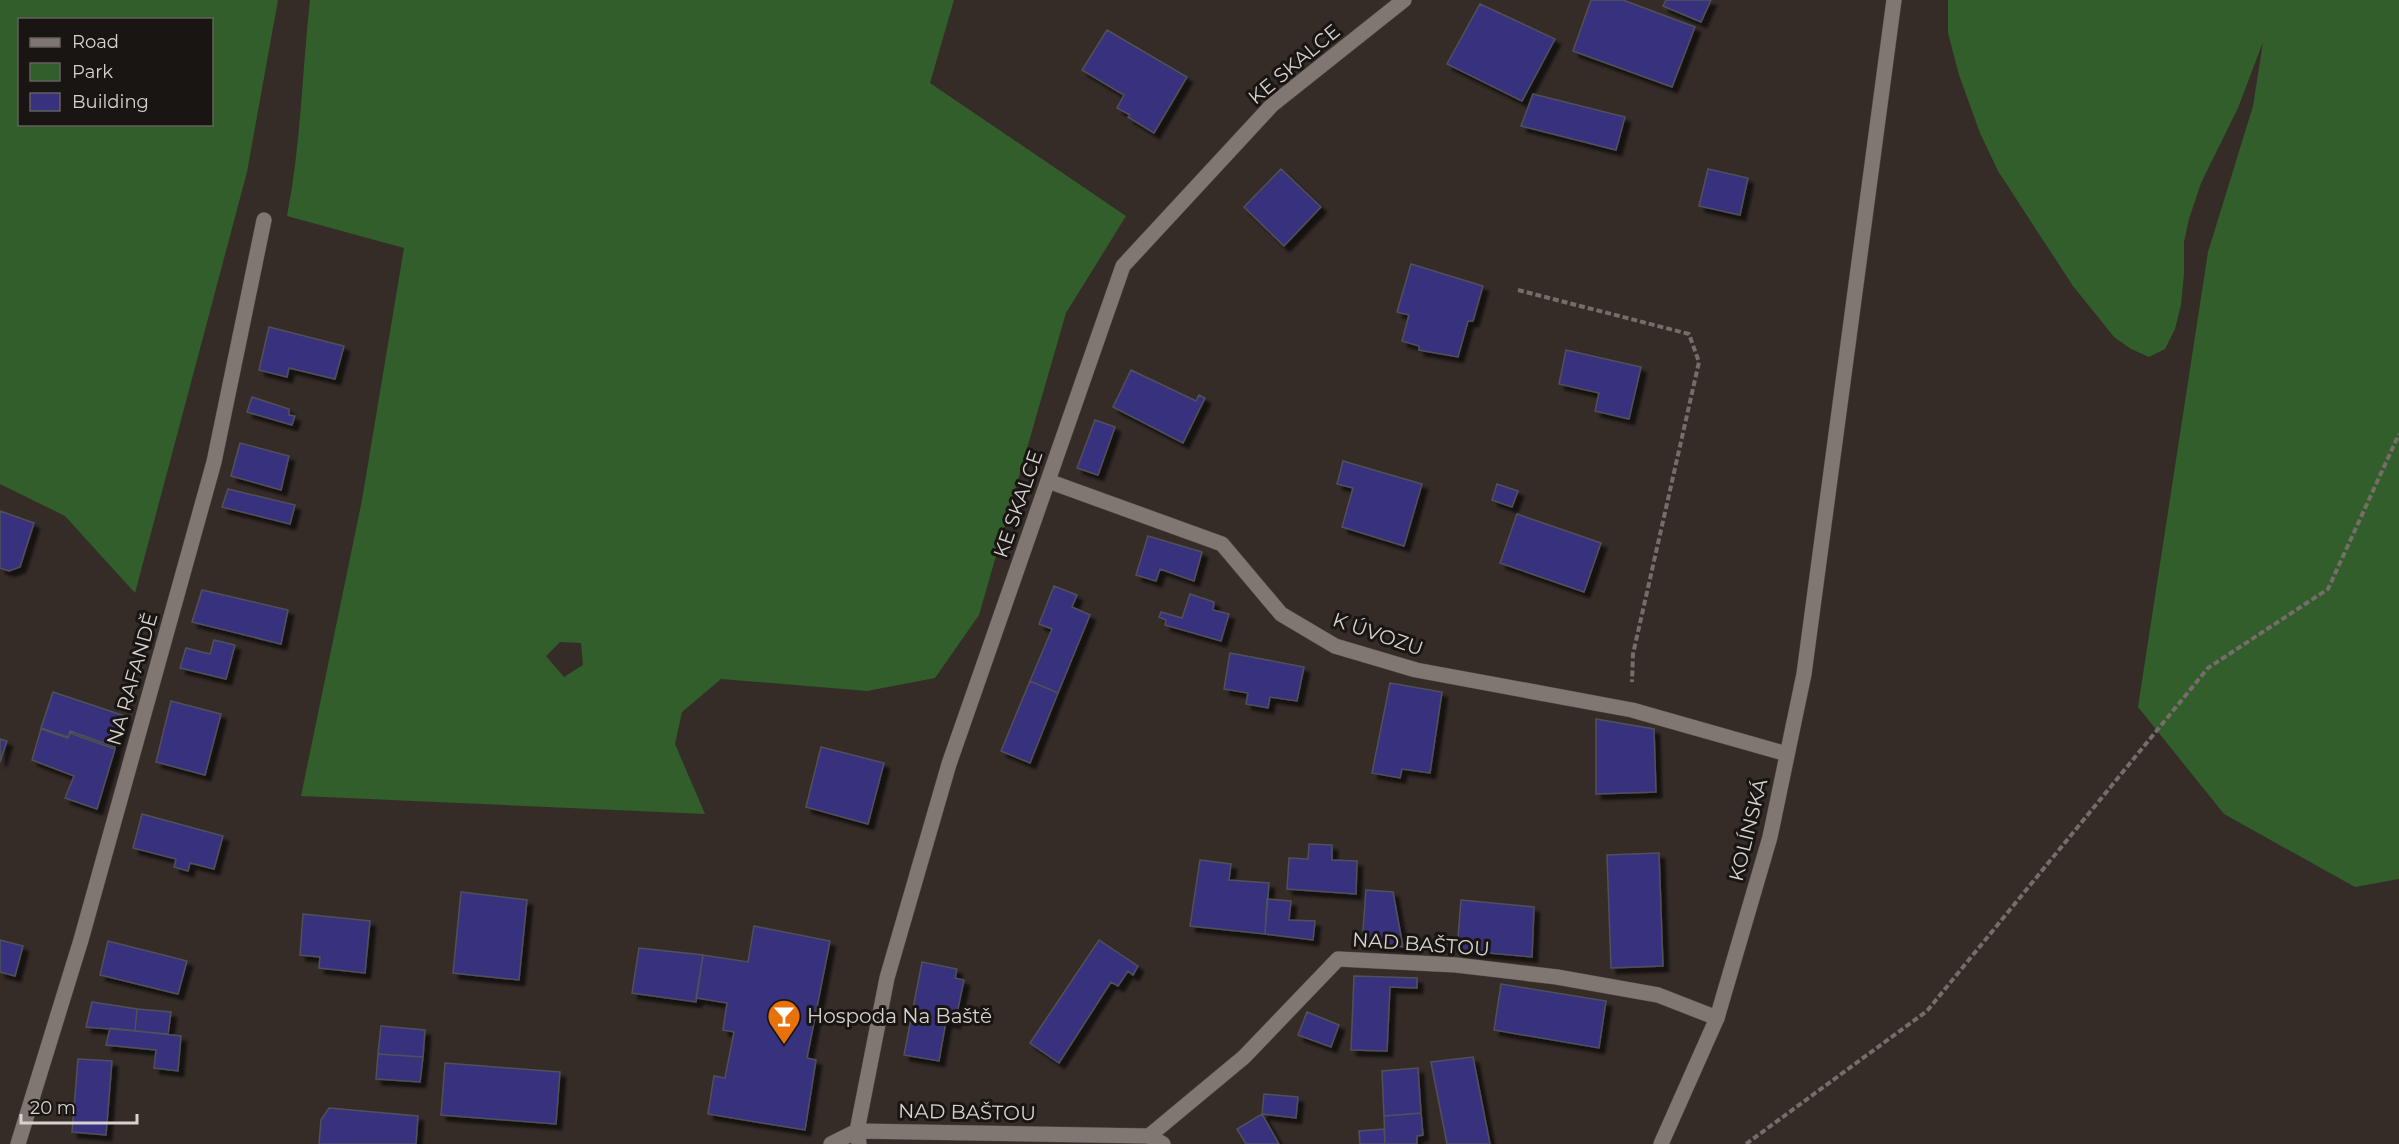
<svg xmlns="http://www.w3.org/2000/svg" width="2399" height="1144" viewBox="0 0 2399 1144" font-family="Montserrat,sans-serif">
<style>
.green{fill:#315e2a;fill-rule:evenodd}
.building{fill:#37317e;stroke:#50515a;stroke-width:1.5;filter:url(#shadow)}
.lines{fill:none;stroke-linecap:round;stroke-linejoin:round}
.minor-casing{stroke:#504945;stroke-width:16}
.tertiary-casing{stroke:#504945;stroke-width:16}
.path{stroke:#756d6a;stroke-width:4;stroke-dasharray:6 3;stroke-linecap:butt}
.minor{stroke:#817772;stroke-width:15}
.tertiary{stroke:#817772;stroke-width:15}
.labels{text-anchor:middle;stroke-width:6;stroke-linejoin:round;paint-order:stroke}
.street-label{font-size:20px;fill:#d7d1cf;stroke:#191513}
.poi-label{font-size:20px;fill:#d7d1cf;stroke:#191513;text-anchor:start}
</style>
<defs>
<filter id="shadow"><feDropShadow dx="5.5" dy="5.5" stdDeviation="1.5" flood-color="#0009"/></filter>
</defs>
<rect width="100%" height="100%" fill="#352c28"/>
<!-- green -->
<path class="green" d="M0 0H278L247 172 135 593 65 516 0 484ZM20 20H212V124H20Z
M310 0H954L930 83 1126 216 1066 313 979 615 935 678 867 691 721 679 682 712 675 744 705 814 301 796 362 500 404 248 287 216C301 145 302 72 310 0ZM560 642 581 643 583 665 564 677 546 656Z
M1948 0H2399V879L2355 887 2224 814 2138 707 2208 252 2253 106 2263 42 2238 108 2201 183 2189 219 2184 242V273L2181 305 2175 329 2165 349 2149 357 2131 349 2114 337 2073 286 1998 171 1980 133 1959 75 1948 33Z"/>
<!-- building -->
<path class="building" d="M1591 0H1623L1695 27 1672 87 1573 51Z
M1666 0H1711L1701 22 1663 6Z
M1480 4 1555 39 1522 101 1447 64Z
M1107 30 1187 77 1154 133 1128 117 1130 115 1117 108 1124 95 1082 70Z
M1533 94 1625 117 1616 150 1521 126Z
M1281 169 1321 207 1284 246 1244 207Z
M1708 169 1748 178 1740 215 1699 206Z
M1411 264 1483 286 1473 321H1468L1458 357 1419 350V346L1402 341 1409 315 1397 312Z
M269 327 344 346 335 379 289 368 287 377 259 370Z
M1566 350 1641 367 1629 419 1595 411 1599 393 1559 384Z
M1131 370 1196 401 1199 395 1205 398 1183 443 1113 407Z
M252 397 289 409V415L295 416 292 425 247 412Z
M1095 420 1115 427 1098 475 1077 468Z
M240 443 289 456 281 490 231 476Z
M1343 461 1422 484 1404 546 1342 527 1353 488 1337 484Z
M1497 484 1518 491 1512 507 1492 500Z
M228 489 295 505 290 524 222 507Z
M0 511 34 523 20 567 9 571 0 568Z
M1517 514 1601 543 1584 592 1500 563Z
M1148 536 1202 552 1194 581 1160 569 1156 581 1136 575Z
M1054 586 1077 595 1072 607 1090 615 1058 693 1030 681 1052 629 1039 624Z
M202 590 288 610 281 644 192 622Z
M1190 594 1214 602 1213 610 1229 614 1221 641 1165 625 1166 620 1159 617 1161 612 1182 618Z
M214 640 235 645 226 679 180 668 186 648 210 654Z
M1230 653 1304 667 1297 701 1270 697 1268 708 1246 704 1248 693 1224 689Z
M1030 681 1058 693 1030 763 1001 751Z
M1390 683 1442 692 1430 773 1402 769 1400 778 1372 773Z
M53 692 125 716 115 747 70 731 68 737 41 728Z
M171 701 221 714 205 775 156 762Z
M1596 719 1654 729 1656 792 1596 794Z
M41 729 68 738 70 733 115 749 97 809 65 798 74 776 32 760Z
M0 739 7 741 0 762Z
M821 747 884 763 868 824 806 807Z
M142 814 223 836 214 869 190 863 188 871 174 867 176 859 133 848Z
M1309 844 1332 845V860L1357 861 1356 894 1287 889 1289 858 1308 859Z
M1659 853 1663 966 1611 968 1607 855Z
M1200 860 1231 864 1229 880 1269 883 1265 934 1190 926Z
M1366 890 1393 892 1403 947 1362 943Z
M461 892 527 900 519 980 453 973Z
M1267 899 1291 901 1289 920 1315 921 1313 940 1265 934Z
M1461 900 1534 907 1532 957 1457 950Z
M303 914 370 921 365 973 319 968 320 957 300 955Z
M754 926 830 941 807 1058 816 1060 805 1130 708 1114 714 1076 725 1078 734 1032 723 1030 727 1003 696 998 703 955 748 962Z
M0 940 23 946 15 976 0 972Z
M1099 940 1138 966 1133 975 1128 971 1118 986 1111 982 1059 1063 1030 1043Z
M108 941 187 961 178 994 100 975Z
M639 948 703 955 696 1002 632 993Z
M922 962 957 969 955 978 964 980 955 1023 946 1021 939 1061 904 1055Z
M1354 976 1417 978V988L1390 987 1387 1051 1351 1050Z
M1501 984 1606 1001 1599 1048 1494 1030Z
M92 1002 137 1009 135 1031 86 1027Z
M137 1009 171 1012 168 1034 135 1031Z
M1307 1012 1339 1025 1331 1047 1298 1035Z
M381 1026 425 1030 423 1057 378 1054Z
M110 1028 181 1036 178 1071 154 1068 156 1050 106 1045Z
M378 1054 423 1057 420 1082 376 1079Z
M1473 1057 1490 1144H1447L1431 1062Z
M78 1059 112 1061 106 1135 72 1132Z
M445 1063 560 1072 556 1124 441 1115Z
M1418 1068 1421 1113 1384 1116 1382 1071Z
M1264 1094 1298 1097 1296 1118 1262 1114Z
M329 1108 418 1116 416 1144H319L321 1120Z
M1421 1113 1423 1135 1417 1136V1144H1385L1384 1116Z
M1262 1114 1279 1144H1246L1237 1129Z
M1384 1129 1385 1144H1360L1359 1131Z"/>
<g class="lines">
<defs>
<path id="minor" d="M1048 481 1222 544 1281 614 1335 646 1416 670 1632 710 1787 754
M1149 1136 1244 1057 1338 959 1456 965 1557 977 1658 995 1717 1018
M18 1144 81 940 214 462 264 220
M831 1144 857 1131 1149 1136 1163 1144
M859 1144 857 1131 887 978 949 764 1123 266 1272 105 1404 0"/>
<path id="tertiary" d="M1661 1144 1717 1018 1770 837 1804 674 1894 0"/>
</defs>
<!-- minor casing -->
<use href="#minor" class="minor-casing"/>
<!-- tertiary casing -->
<use href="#tertiary" class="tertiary-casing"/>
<!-- path -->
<path class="path" d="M1518 290 1689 334 1699 362 1633 654 1632 682
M1746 1144 1927 1011 2208 668 2328 589 2399 434"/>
<!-- minor -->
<use href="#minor" class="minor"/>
<!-- tertiary -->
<use href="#tertiary" class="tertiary"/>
</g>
<!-- icons -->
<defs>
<symbol id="bar-pin" viewBox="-11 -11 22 30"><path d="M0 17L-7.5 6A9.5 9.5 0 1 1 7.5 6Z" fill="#e8710a" stroke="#191513"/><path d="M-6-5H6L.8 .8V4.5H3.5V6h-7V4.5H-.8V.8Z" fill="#fff"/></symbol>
</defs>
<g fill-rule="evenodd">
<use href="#bar-pin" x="765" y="997" width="38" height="52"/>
</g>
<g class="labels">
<!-- street labels -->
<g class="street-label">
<text transform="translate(1294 64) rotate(-40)" y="7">KE SKALCE</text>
<text transform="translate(1018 504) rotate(-71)" y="7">KE SKALCE</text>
<text transform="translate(1378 634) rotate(19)" y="7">K ÚVOZU</text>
<text transform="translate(132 679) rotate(-74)" y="7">NA RAFANDĚ</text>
<text transform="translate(1748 830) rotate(-76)" y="7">KOLÍNSKÁ</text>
<text transform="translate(1421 944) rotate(4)" y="7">NAD BAŠTOU</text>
<text transform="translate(967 1112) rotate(1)" y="7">NAD BAŠTOU</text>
</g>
<!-- poi labels -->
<g class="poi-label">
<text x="807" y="1023">Hospoda Na Baště</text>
</g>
</g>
<!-- legend -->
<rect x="18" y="18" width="195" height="108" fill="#191513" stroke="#65605e" stroke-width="1.5"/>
<rect x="30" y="38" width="30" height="9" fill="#817772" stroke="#65605e" stroke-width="1.5"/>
<text x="72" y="48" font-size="18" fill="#d7d1cf">Road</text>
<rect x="30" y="63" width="30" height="18" fill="#315e2a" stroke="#65605e" stroke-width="1.5"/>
<text x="72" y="78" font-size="18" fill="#d7d1cf">Park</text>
<rect x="30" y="93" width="30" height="18" fill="#37317e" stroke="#65605e" stroke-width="1.5"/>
<text x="72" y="108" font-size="18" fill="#d7d1cf">Building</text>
<!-- scale -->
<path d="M21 1114v9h116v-9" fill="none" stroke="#d7d1cf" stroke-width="3"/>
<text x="30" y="1114" font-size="18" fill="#d7d1cf" stroke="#191513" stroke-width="4.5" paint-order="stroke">20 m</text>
</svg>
